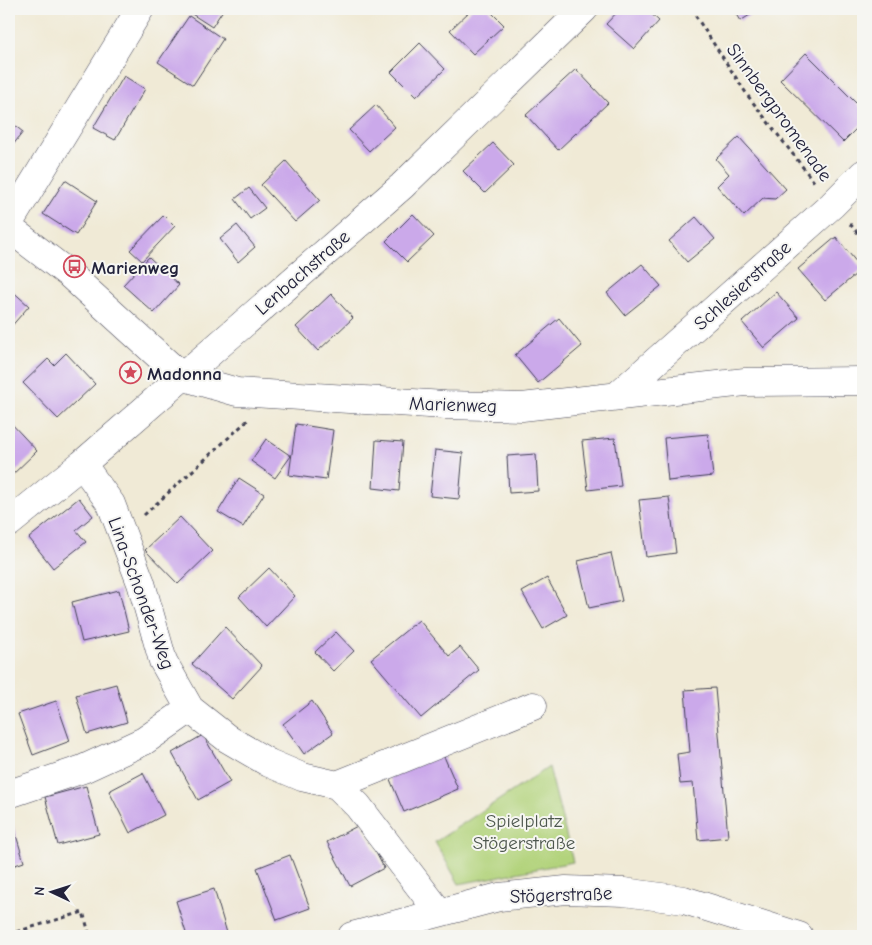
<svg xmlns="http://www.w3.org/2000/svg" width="872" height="945" viewBox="0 0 872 945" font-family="'Comic Neue',sans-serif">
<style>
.green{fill:#b2d37b;stroke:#6a7a5b}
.building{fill:#cba9ea}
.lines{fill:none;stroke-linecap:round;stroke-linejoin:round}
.street-casing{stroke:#414052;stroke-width:29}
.path{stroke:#414052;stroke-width:3;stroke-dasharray:4 4;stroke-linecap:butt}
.street{stroke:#fff;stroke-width:28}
.labels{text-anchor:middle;stroke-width:4;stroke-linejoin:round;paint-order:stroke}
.street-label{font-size:19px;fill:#22223b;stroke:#f6f6f2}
.poi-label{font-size:19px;font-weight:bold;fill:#22223b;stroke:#f6f6f2;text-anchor:start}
.park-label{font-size:19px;fill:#4d574e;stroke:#f6f6f2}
</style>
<rect width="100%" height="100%" fill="#f6f6f2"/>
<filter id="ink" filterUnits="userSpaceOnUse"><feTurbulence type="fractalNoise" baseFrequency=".02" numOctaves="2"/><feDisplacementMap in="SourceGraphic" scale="10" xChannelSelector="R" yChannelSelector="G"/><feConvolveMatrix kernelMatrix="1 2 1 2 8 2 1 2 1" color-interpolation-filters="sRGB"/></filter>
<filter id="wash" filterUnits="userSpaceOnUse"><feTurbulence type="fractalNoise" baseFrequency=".0096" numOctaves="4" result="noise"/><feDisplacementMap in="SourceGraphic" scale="20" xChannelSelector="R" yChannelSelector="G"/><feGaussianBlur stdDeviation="1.12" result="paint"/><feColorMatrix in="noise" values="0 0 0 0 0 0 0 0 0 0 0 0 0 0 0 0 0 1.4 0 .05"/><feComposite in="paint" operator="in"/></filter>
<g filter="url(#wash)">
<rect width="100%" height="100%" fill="#f0ead6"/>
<!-- green -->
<path class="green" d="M549 767 573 862 459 884 435 842Z"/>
<g id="blocks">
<!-- building -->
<path class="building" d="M184 9H221L223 10 212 27Z
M472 9H488L504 25 473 54 450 30Z
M620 9H646L659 21 634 49 606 24Z
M733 9H760L740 21Z
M189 16 223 39 193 85 158 62Z
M420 43 445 69 416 97 391 72Z
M806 53 863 110V122L843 142 780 80Z
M576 69 608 103 558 150 526 115Z
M124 76 145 89 115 140 93 128Z
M376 105 395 127 369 151 349 130Z
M9 121 23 132 9 150Z
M739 137 786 189 775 199 763 198 744 216 717 186 729 174 716 159Z
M493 143 514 165 485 193 463 171Z
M286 161 320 200 295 222 261 185Z
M65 180 97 201 76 235 43 214Z
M249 188 265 208 250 219 235 199Z
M413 214 434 236 407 262 386 241Z
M164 215 175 226 142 261 130 250Z
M696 217 715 239 687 262 669 241Z
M237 225 255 247 238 262 220 239Z
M836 237 862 269 825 300 798 269Z
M149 257 179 285 154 313 123 285Z
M642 264 661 286 625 315 607 293Z
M9 288 29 306 9 329Z
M776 292 799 318 764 348 742 322Z
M331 294 353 318 318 351 296 327Z
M559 318 582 346 538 383 515 355Z
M66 353 95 384 58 419 23 383 48 359 54 365Z
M9 421 37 451 9 478Z
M296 424 333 430 326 480 289 475Z
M708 434 713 476 668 481 664 438Z
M615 438 621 486 588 490 582 441Z
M266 439 291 456 275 478 251 461Z
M376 440 403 442 399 491 373 488Z
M435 450 463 453 459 499 430 496Z
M536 454 538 491 509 493 507 456Z
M239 478 264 494 243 527 218 512Z
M669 497 676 553 646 557 639 500Z
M79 498 93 516 76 530 86 542 53 568 29 538Z
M180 517 212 551 178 584 145 550Z
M611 553 622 601 589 608 578 561Z
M269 568 295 596 266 627 239 597Z
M547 578 567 615 543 629 522 592Z
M119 590 129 631 82 642 72 602Z
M419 620 449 656 460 647 479 670 421 718 371 659Z
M225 627 262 666 232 699 192 664Z
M336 632 354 651 333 671 315 652Z
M116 684 127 722 87 734 76 695Z
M715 688 728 837 698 840 693 783 680 784 677 754 690 752 685 690Z
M56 701 70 741 33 755 18 714Z
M312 701 333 733 304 754 283 724Z
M203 735 230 782 198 800 172 753Z
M443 754 458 789 404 812 389 777Z
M143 773 164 815 130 833 109 791Z
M86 786 99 834 58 845 45 797Z
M9 818H11L24 862 9 867Z
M361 824 384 868 350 886 327 842Z
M290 855 310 908 277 920 257 868Z
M214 889 227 933 215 936H187L176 901Z
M580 932 582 936H570Z"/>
</g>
</g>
<g filter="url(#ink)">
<use href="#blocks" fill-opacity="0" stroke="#414052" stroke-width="1"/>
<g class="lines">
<defs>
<path id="street" d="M9 223 140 9
M9 228 69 274 181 376 237 392 445 405 522 407 745 382 863 381
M619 394 832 205 863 174
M82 464 111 504 141 583 163 661 190 709 228 739 269 763 302 777 337 785 358 806 439 912
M9 523 82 464 402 186 584 9
M337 785 533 706
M9 794 83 769 144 741 190 709
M352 936 499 897 566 890 624 892 684 900 799 936"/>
</defs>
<!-- street casing -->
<use href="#street" class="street-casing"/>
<!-- path -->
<path class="path" d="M691 9 748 96 815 183
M850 224 863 239
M144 515 248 420
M9 934 83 912 90 936"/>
<!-- street -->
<use href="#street" class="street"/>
</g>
</g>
<!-- icons -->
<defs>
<symbol id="bus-ring" viewBox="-11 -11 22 22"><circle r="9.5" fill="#f6f6f2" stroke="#d1495b" stroke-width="1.5"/><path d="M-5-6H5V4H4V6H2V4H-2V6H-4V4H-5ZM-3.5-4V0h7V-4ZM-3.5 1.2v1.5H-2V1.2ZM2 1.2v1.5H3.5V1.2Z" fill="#d1495b"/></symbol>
<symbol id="sight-ring" viewBox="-11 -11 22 22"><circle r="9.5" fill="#f6f6f2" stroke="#d1495b" stroke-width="1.5"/><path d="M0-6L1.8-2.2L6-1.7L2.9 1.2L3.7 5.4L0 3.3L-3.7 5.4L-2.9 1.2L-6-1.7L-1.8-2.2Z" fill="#d1495b"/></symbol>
</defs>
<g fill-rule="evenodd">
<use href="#bus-ring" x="62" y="254" width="25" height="25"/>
<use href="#sight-ring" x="118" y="360" width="25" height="25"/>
</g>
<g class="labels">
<!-- street labels -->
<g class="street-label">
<text transform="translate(780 112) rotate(54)" y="7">Sinnbergpromenade</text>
<text transform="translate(302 272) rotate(-41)" y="7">Lenbachstraße</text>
<text transform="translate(742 285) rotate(-42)" y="7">Schlesierstraße</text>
<text transform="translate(453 404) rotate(2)" y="7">Marienweg</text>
<text transform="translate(142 593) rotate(70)" y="7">Lina-Schonder-Weg</text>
<text transform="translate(561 894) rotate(-2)" y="7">Stögerstraße</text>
</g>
<!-- poi labels -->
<g class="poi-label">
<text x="91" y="274">Marienweg</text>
<text x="147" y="380">Madonna</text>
</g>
<!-- park labels -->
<g class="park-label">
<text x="524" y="827">Spielplatz<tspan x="524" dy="22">Stögerstraße</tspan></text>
</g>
</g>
<!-- margin -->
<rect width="872" height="945" fill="none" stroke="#f6f6f2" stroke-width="30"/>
<!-- north arrow -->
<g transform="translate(52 892) rotate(274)" stroke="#f6f6f2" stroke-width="4" paint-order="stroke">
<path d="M0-4L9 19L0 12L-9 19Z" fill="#22223b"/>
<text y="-8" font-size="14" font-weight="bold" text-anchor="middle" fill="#22223b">N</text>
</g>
</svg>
